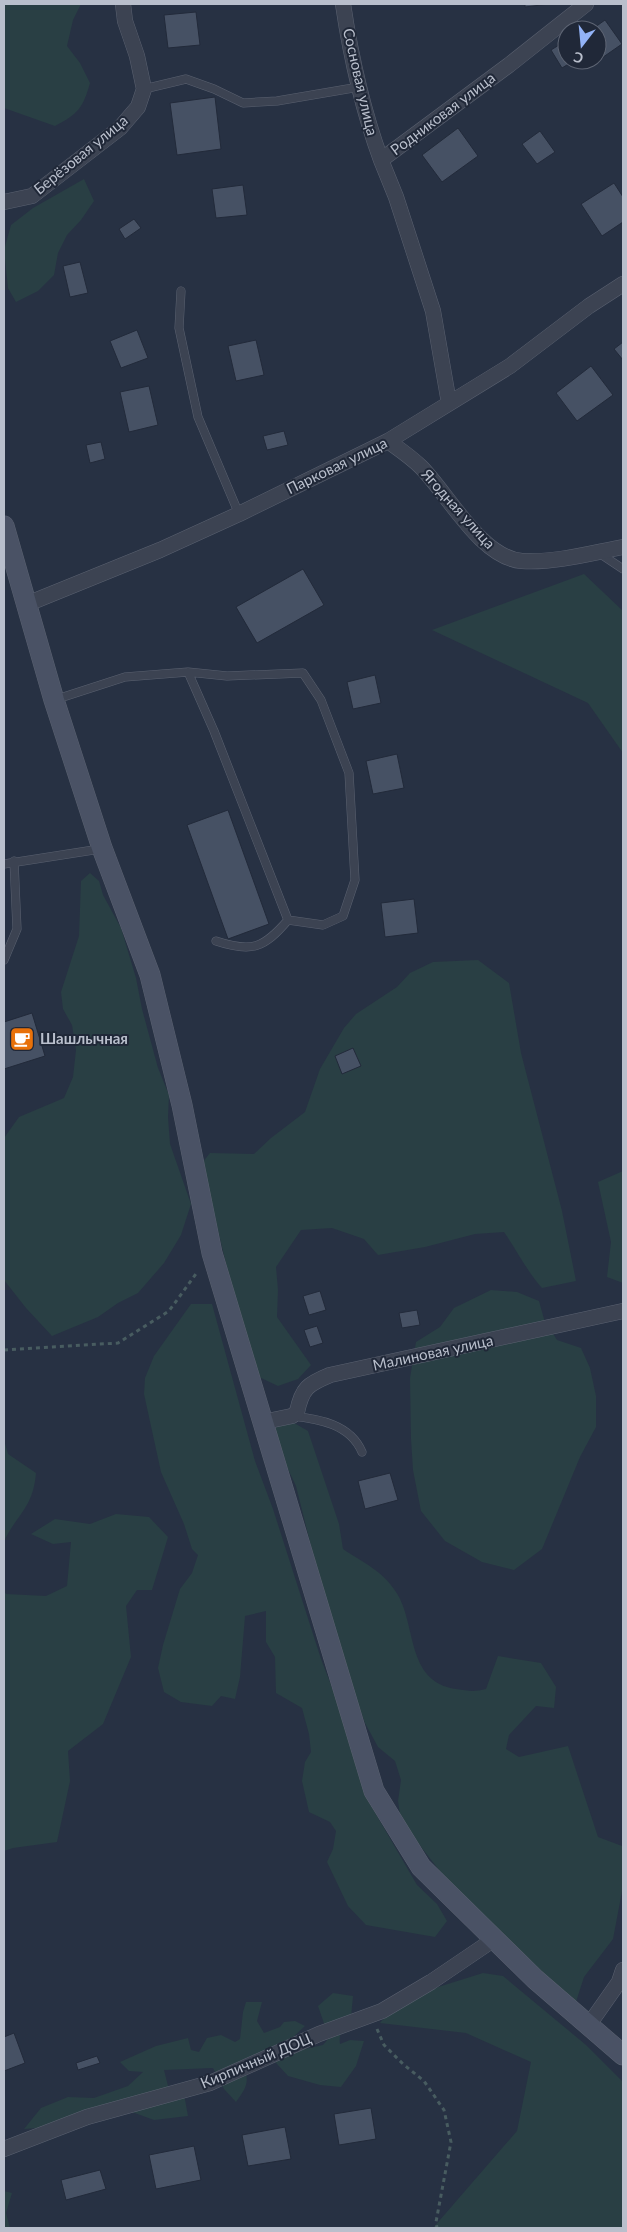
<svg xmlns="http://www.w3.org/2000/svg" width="627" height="2232" viewBox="0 0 627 2232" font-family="Lato,sans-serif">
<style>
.green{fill:#293f44}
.building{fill:#465164;stroke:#222a3a}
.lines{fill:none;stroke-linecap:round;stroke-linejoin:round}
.service-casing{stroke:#5a6170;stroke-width:9}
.minor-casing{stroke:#5a6170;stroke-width:16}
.secondary-casing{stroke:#5a6170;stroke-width:21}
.path{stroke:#485c60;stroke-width:3;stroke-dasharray:4 4;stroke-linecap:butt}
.service{stroke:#3c4352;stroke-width:8}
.minor{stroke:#3c4352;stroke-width:15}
.secondary{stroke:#4a5265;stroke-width:20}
.labels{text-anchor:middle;stroke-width:4;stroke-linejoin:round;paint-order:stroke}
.street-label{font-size:15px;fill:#b9bfcc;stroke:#202838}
.poi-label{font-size:15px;font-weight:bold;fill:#b9bfcc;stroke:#202838;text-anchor:start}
</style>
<rect width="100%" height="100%" fill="#273143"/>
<!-- green -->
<path class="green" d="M5 4H81L73 20 67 46 80 63 90 83C83 108 78 114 55 126L4 108Z
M84 179 94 201 81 220 67 235 58 253 54 275 38 291 16 302 8 288 4 250 11 225 33 208Z
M584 574 623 611V753L588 703 432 630Z
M90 873 99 881 103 895 121 928 136 978 142 1009 158 1068 169 1095 168 1117 170 1144 191 1204 181 1235 164 1263 138 1293 118 1303 98 1317 52 1336 26 1308 4 1280V1138L19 1117 64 1098 73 1077 76 1050 72 1025 63 1009 61 992 79 936 81 881Z
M478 960 509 983 521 1053 562 1211 576 1281 542 1288C527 1271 517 1251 504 1232L475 1234 425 1247 378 1255 364 1239 332 1228 301 1230 276 1267 278 1290 277 1317 311 1365 298 1379 278 1386 257 1376 243 1335 202 1163 210 1153 254 1154 271 1138 305 1112 320 1069 344 1028 356 1014 397 987 410 973 433 962Z
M623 1171V1283L607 1277 611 1242 598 1182Z
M491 1290 517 1292 539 1301 544 1319 557 1340 581 1348 590 1368 596 1396V1427L580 1457 542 1549 514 1570 482 1562 445 1541 421 1511 413 1470 411 1439 410 1378 416 1342 440 1327 454 1308Z
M191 1304H212L255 1461 273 1509 321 1659 345 1721 366 1797 417 1885 437 1904 447 1921 435 1937 366 1925 348 1906 327 1862 333 1849 336 1831 330 1822 309 1812 302 1781 305 1762 311 1752 309 1734 302 1708 276 1693 275 1657 266 1642V1611L245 1616 240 1677 235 1699 221 1696 212 1706 181 1702 164 1692 158 1668 163 1645 180 1589 192 1573 198 1555 192 1549 184 1524 161 1472 144 1394 145 1378 154 1356Z
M282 1416 308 1431 339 1524 343 1549C362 1562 383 1571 396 1592 417 1623 405 1682 456 1689 468 1691 475 1692 486 1689L498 1656 541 1663 556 1687 554 1708 536 1706 509 1735 506 1749 519 1757 568 1746 598 1837 622 1846 623 1886 613 1939 584 1977 575 2005 470 1910 401 1821 398 1801 401 1780 395 1761 378 1747 365 1723 352 1688 315 1562 296 1486 278 1448 275 1429Z
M4 1440 8 1454 36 1473C33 1508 18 1513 4 1541Z
M116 1514 149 1517 168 1537 152 1590H137L126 1606 131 1657 103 1724 68 1751 70 1781 57 1842 13 1848 4 1851V1591L6 1594 46 1596 67 1586 71 1542 53 1544 31 1534 55 1519 90 1524Z
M483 1973 503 1976 586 2045 623 2082V2228H433L517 2131 531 2062 466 2033 380 2023 400 1999Z
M333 1993 353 1996 351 2017C344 2024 338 2034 340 2044L350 2040 364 2041 356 2066 341 2087 320 2085 288 2076 267 2053 250 2056 243 2064C250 2082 247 2087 236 2102L224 2089 213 2068 164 2070 168 2086 184 2094 188 2116 154 2120 132 2112 37 2128 24 2129 41 2108 68 2097 94 2098 128 2086 143 2072 129 2071 120 2062 156 2046 188 2038 191 2050 199 2052 207 2038 221 2035 235 2042 240 2039 243 2012 246 2002H262L257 2021 264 2033 280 2027 284 2022 295 2021 305 2026 290 2040 305 2049 323 2045 329 2038 318 2006Z
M4 2191 12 2193 6 2213 10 2228H4Z"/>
<!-- building -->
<path class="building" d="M525 4H549L525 7Z
M196 12 200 45 168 48 164 15Z
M605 20 622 44 599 60 597 30H591Z
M567 40V60H575L562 68 551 50Z
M215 97 221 149 177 155 170 103Z
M458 128 478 156 442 182 422 155Z
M540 131 555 152 537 164 522 144Z
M614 183 623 197V222L602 236 581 204Z
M243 185 247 215 216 218 212 189Z
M134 219 141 228 125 239 119 229Z
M80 262 88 293 70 297 63 266Z
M137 330 148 358 121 368 110 341Z
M256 340 264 375 236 381 228 346Z
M623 342V360L614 349Z
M591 366 613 395 577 421 556 393Z
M149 386 158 425 129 432 120 392Z
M284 431 288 445 267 450 263 436Z
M101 442 105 459 90 463 86 445Z
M303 569 324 605 257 643 236 607Z
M375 675 381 703 353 709 347 682Z
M397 754 404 788 373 794 366 761Z
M228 810 269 924 228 939 187 825Z
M414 899 418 933 385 937 381 903Z
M32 1013 45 1056 4 1069V1022Z
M353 1048 361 1066 342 1074 335 1056Z
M320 1291 326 1310 309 1315 303 1296Z
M417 1310 420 1325 402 1328 399 1313Z
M317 1326 323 1343 310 1347 304 1330Z
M390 1473 398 1500 365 1509 358 1481Z
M14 2033 25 2063 4 2071V2037Z
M97 2056 100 2063 78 2070 76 2063Z
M371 2108 376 2139 339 2145 334 2114Z
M285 2127 291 2159 248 2166 242 2135Z
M194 2146 201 2180 156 2189 149 2155Z
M100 2170 106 2189 66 2200 61 2180Z"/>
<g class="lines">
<defs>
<path id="service" d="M144 89 186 79 214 89 243 103 277 101 359 87
M181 291 179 328 198 417 239 514
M599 553 623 569
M188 672 214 731 288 920
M54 700 125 677 188 672 227 676 303 673 321 700 349 773 355 880 343 916 323 925 288 920C264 948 252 953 216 941
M4 864 100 849
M4 960 17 929 14 861
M292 1416C319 1419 350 1424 362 1452"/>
<path id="minor" d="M343 4C351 58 362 108 381 160
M4 202 32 196 120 128 138 107 144 89 137 56 125 21 123 4
M449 403 433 311 396 197 381 160 509 65 586 4
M388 441C399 449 411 457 421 467 448 494 481 558 522 561 555 563 591 553 623 547
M27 604 160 550 239 514 388 441 510 366 589 306 623 284
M263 1422 292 1416 297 1412C302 1388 308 1384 330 1375L623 1311
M588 2026 619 1982 623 1970
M4 2149 87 2117 210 2083 319 2034 382 2011 431 1982 493 1940"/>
<path id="secondary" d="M4 526 54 700 102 848 150 975 182 1105 212 1253 374 1791 421 1867 535 1979 623 2055"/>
</defs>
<!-- service casing -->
<use href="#service" class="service-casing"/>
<!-- minor casing -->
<use href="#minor" class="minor-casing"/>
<!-- secondary casing -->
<use href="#secondary" class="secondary-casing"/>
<!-- path -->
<path class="path" d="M4 1350 118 1343 169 1311 198 1271
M377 2029 384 2045 403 2064 424 2081 444 2110 451 2142 436 2222 437 2228"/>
<!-- service -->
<use href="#service" class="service"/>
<!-- minor -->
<use href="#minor" class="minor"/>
<!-- secondary -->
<use href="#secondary" class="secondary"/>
</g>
<!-- icons -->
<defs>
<symbol id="cafe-square" viewBox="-11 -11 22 22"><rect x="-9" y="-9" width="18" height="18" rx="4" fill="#e8710a" stroke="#202838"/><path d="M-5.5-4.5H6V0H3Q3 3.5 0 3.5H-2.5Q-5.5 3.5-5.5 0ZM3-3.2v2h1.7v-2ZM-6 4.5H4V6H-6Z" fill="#fff"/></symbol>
</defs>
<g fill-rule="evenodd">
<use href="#cafe-square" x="8" y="1025" width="28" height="28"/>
</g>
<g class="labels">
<!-- street labels -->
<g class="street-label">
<text transform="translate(360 82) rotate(77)" y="5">Сосновая улица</text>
<text transform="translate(443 114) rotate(-37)" y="5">Родниковая улица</text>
<text transform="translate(81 155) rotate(-39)" y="5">Берёзовая улица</text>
<text transform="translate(337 466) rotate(-26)" y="5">Парковая улица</text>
<text transform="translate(458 509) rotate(48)" y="5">Ягодная улица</text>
<text transform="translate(433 1353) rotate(-12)" y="5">Малиновая улица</text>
<text transform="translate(256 2061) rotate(-23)" y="5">Кирпичный ДОЦ</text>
</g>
<!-- poi labels -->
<g class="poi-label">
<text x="40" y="1044">Шашлычная</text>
</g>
</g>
<!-- border -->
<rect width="627" height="2232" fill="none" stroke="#b9bfcc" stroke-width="10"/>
<!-- north arrow -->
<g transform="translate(582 45) rotate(196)"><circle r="24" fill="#202838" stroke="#5d6473"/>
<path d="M0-4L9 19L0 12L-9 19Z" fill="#93b3f7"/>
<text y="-8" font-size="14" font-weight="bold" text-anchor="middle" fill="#b9bfcc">С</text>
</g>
</svg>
